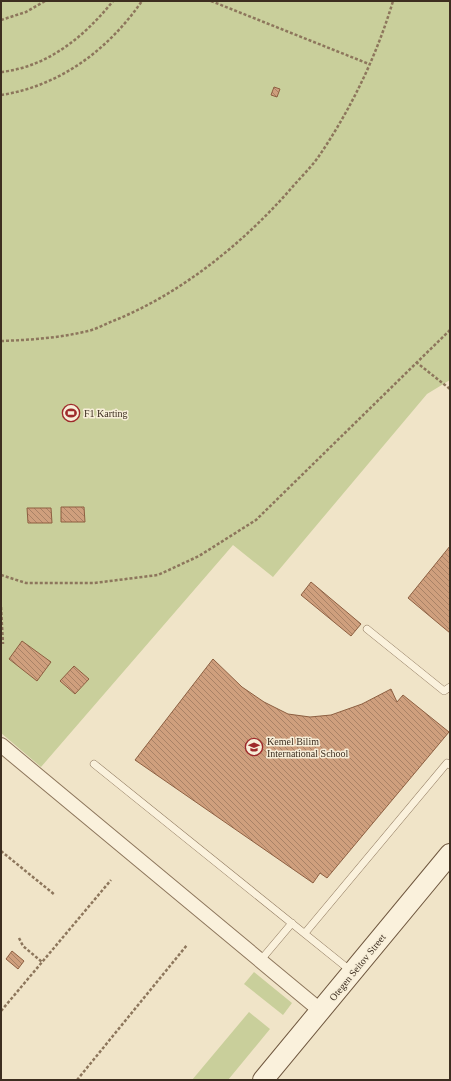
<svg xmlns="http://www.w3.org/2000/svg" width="451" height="1081" viewBox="0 0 451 1081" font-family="Georgia,serif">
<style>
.green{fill:#c9cf9b}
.building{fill:url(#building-back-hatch);stroke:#8d5f41}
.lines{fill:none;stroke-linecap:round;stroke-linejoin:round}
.lane-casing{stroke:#8d765c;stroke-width:8}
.street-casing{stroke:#8d765c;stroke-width:16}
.secondary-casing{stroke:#6f573f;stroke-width:22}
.path{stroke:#8d765c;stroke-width:2.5;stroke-dasharray:3 2;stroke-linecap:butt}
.lane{stroke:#faf1dc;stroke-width:7}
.street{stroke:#faf1dc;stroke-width:14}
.secondary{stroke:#faf1dc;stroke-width:20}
.labels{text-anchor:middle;stroke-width:3;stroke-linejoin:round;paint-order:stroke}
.poi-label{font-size:10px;fill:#3d2e20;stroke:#f7eed8;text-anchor:start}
.street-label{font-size:10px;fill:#3d2e20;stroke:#f7eed8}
</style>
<defs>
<pattern id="building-back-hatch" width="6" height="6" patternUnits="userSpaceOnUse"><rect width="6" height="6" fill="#cf9f7d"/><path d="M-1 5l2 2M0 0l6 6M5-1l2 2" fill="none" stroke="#a98266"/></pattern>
</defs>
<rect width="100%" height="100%" fill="#f0e4c8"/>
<!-- green -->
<path class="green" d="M1 1H450V380L427 394 273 577 233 545 41 767 1 733Z
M254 972 292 1003 283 1015 244 984Z
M249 1012 270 1029 228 1080H192Z"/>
<!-- building -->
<path class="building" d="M274 87 280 89 277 97 271 95Z
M61 507H84L85 522H61Z
M27 508H51L52 523H28Z
M450 546V633L408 598Z
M311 582 361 624 351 636 301 595Z
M22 641 51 662 37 681 9 659Z
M213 659 242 687 264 702 288 714 310 717 331 715 362 704 391 689 397 702 403 695 449 732 327 878 320 873 313 883 135 760Z
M74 666 89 679 75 694 60 681Z
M12 951 24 961 18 969 6 959Z"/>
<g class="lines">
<defs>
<path id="lane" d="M367 629 444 691 450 687
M94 764 351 971
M305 933 447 763 450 765
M260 961 292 923"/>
<path id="street" d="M1 745 321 1011"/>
<path id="secondary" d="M263 1080 450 854"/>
</defs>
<!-- lane casing -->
<use href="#lane" class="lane-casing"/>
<!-- street casing -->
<use href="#street" class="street-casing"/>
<!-- secondary casing -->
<use href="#secondary" class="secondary-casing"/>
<!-- path -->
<path class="path" d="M211 1 369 64
M1 20 26 12 45 1
M1 72C48 67 85 36 113 1
M1 95C60 86 108 50 142 1
M1 341C30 340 59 338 88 331 97 329 105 324 113 321 183 293 247 240 295 184 303 175 312 166 319 156 351 109 377 55 393 1
M416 362 450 389
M1 575 26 583H94L158 575 199 556 256 520 450 330
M1 607 3 644
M1 851 55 895
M19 938 23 946 42 962
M1 1011 111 880
M77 1080 187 945"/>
<!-- lane -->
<use href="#lane" class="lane"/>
<!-- street -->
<use href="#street" class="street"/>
<!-- secondary -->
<use href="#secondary" class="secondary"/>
</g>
<!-- icons -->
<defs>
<symbol id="stadium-ring" viewBox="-11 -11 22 22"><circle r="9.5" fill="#f7eed8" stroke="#9e2a2b" stroke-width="1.5"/><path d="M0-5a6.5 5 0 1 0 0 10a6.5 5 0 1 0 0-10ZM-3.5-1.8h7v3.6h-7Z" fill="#9e2a2b"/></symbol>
<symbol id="school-ring" viewBox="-11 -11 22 22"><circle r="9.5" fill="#f7eed8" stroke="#9e2a2b" stroke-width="1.5"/><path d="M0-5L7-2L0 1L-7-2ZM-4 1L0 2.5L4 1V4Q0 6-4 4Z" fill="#9e2a2b"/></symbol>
</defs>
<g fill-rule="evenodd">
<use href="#stadium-ring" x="61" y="403" width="20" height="20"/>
<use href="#school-ring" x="244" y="737" width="20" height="20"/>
</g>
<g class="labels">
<!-- poi labels -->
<g class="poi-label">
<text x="84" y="417">F1 Karting</text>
<text x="267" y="745">Kemel Bilim<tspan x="267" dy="12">International School</tspan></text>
</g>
<!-- street labels -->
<g class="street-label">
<text transform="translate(357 967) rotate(-51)" y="4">Otegen Seitov Street</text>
</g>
</g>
<!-- border -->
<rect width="451" height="1081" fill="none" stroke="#3d2e20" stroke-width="4"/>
</svg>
